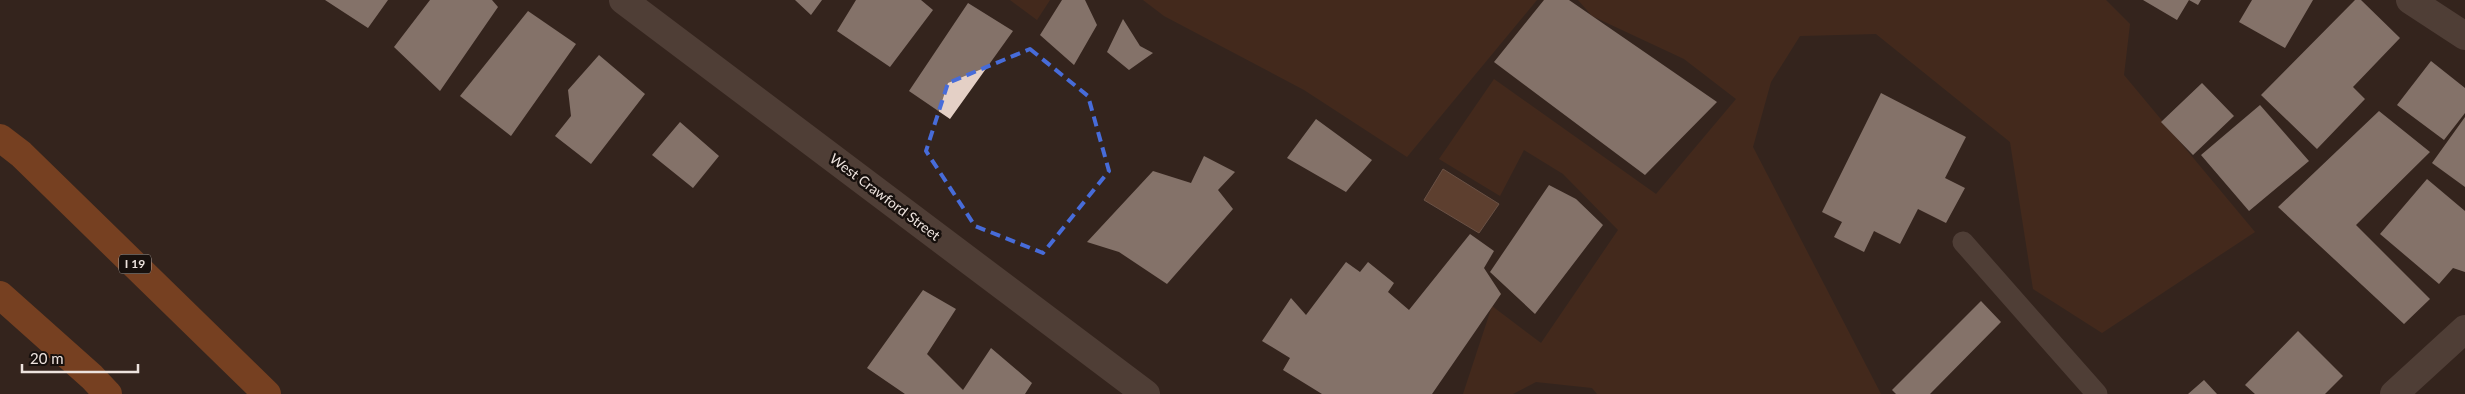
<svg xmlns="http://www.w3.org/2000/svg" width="2465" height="394" viewBox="0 0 2465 394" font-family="Lato,sans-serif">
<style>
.green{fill:#55301c}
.water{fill:#8f5f46;stroke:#ab8774}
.building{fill:#e4d0c6}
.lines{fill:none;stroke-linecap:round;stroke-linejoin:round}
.service{stroke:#705e56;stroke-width:21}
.minor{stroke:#705e56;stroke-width:28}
.motorway{stroke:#c66226;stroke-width:28}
.marked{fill:none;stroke:#476cd9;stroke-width:4;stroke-dasharray:10 6;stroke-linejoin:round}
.labels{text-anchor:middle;stroke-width:5;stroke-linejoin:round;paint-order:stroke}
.shield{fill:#17100d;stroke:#ada49f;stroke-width:1}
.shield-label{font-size:12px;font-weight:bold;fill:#ede3de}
.street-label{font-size:14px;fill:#ede3de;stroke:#17100d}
</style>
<rect width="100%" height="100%" fill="#34251e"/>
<!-- green -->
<path class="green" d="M1010 0H1050L1037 20Z
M1143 0H1537L1407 157 1304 90 1164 16Z
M1578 0H2106L2130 24 2124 75 2255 232 2102 333 2033 289 2010 142 1876 34 1800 36 1771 82 1753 147 1881 394H1597L1592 388 1536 382 1513 394H1463L1492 306 1541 343 1618 230 1563 174 1524 150 1500 196 1439 159 1494 79 1656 194 1736 99 1684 59 1592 16Z"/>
<!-- water -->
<path class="water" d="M1443 169 1499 204 1479 233 1424 200Z"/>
<!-- building -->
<path class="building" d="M325 0H388L368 28Z
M430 0H492L498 7 440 91 394 47Z
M795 0H822L811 15Z
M856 0H921L933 10 890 67 837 31Z
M1062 0H1085L1097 25 1074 65 1040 35Z
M1544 0H1569L1717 102 1645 175 1494 62Z
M2143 0H2201L2198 5 2189 0 2177 20Z
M2252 0H2313L2285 48 2239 22Z
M2355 0H2361L2400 38 2353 87 2365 99 2317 149 2261 95Z
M968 3 1013 31 950 119 909 91Z
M528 11 576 44 511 136 460 96Z
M1123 19 1140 46 1153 53 1129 70 1107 52Z
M599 55 645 94 591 164 555 136 571 116 568 90Z
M2431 61 2465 88V113L2444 140 2397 105Z
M2202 83 2234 116 2193 155 2161 122Z
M1881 93 1966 137 1945 178 1965 188 1946 223 1918 209 1900 244 1874 231 1864 252 1834 237 1842 222 1822 212Z
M2260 105 2309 161 2249 211 2201 155Z
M2379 111 2430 152 2356 225 2430 299 2404 324 2278 207Z
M2465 117V187L2432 163Z
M1316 119 1372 160 1346 192 1287 158Z
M680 122 719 156 693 188 652 155Z
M1204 156 1235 172 1218 190 1233 209 1167 284 1119 252 1087 242 1153 171 1191 183Z
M2427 179 2465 211V272L2453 268 2439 284 2380 234Z
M1549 185 1576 199 1603 225 1535 314 1490 272Z
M1470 234 1494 251 1484 268 1501 294 1432 394H1322L1283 370 1290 358 1262 341 1291 298 1306 315 1346 262 1360 272 1368 262 1394 283 1388 292 1409 310Z
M923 290 956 309 927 354 963 390 991 348 1032 383 1025 394H905L867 368Z
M1981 301 2001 322 1930 394H1896L1892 390Z
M2298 331 2343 376 2325 394H2255L2245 385Z
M2204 380 2217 394H2188Z"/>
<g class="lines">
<!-- service -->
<path class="service" d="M1963 242 2097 394"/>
<!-- minor -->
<path class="minor" d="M623 0 1146 394
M2410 0 2465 36
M2394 394 2465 329"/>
<!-- motorway -->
<path class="motorway" d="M0 138 21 154 267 394
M0 295 92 377 108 394"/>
</g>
<!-- marked area -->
<path d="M0 0H2465V394H0ZM1030 49 1088 96 1109 171 1043 253 975 226 926 151 948 83Z" fill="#34251e" fill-opacity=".55" fill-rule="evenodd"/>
<path class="marked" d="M1030 49 1088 96 1109 171 1043 253 975 226 926 151 948 83Z"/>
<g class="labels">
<!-- shield labels -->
<rect class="shield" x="119" y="254.5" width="32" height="19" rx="4"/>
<g class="shield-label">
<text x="135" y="268">I 19</text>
</g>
<!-- street labels -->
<g class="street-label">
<text transform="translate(885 197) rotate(37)" y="5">West Crawford Street</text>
</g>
</g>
<!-- scale -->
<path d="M22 364v8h116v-8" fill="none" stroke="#ede3de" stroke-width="2.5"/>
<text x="30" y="364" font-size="15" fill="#ede3de" stroke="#17100d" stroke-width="4" paint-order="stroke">20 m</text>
</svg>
